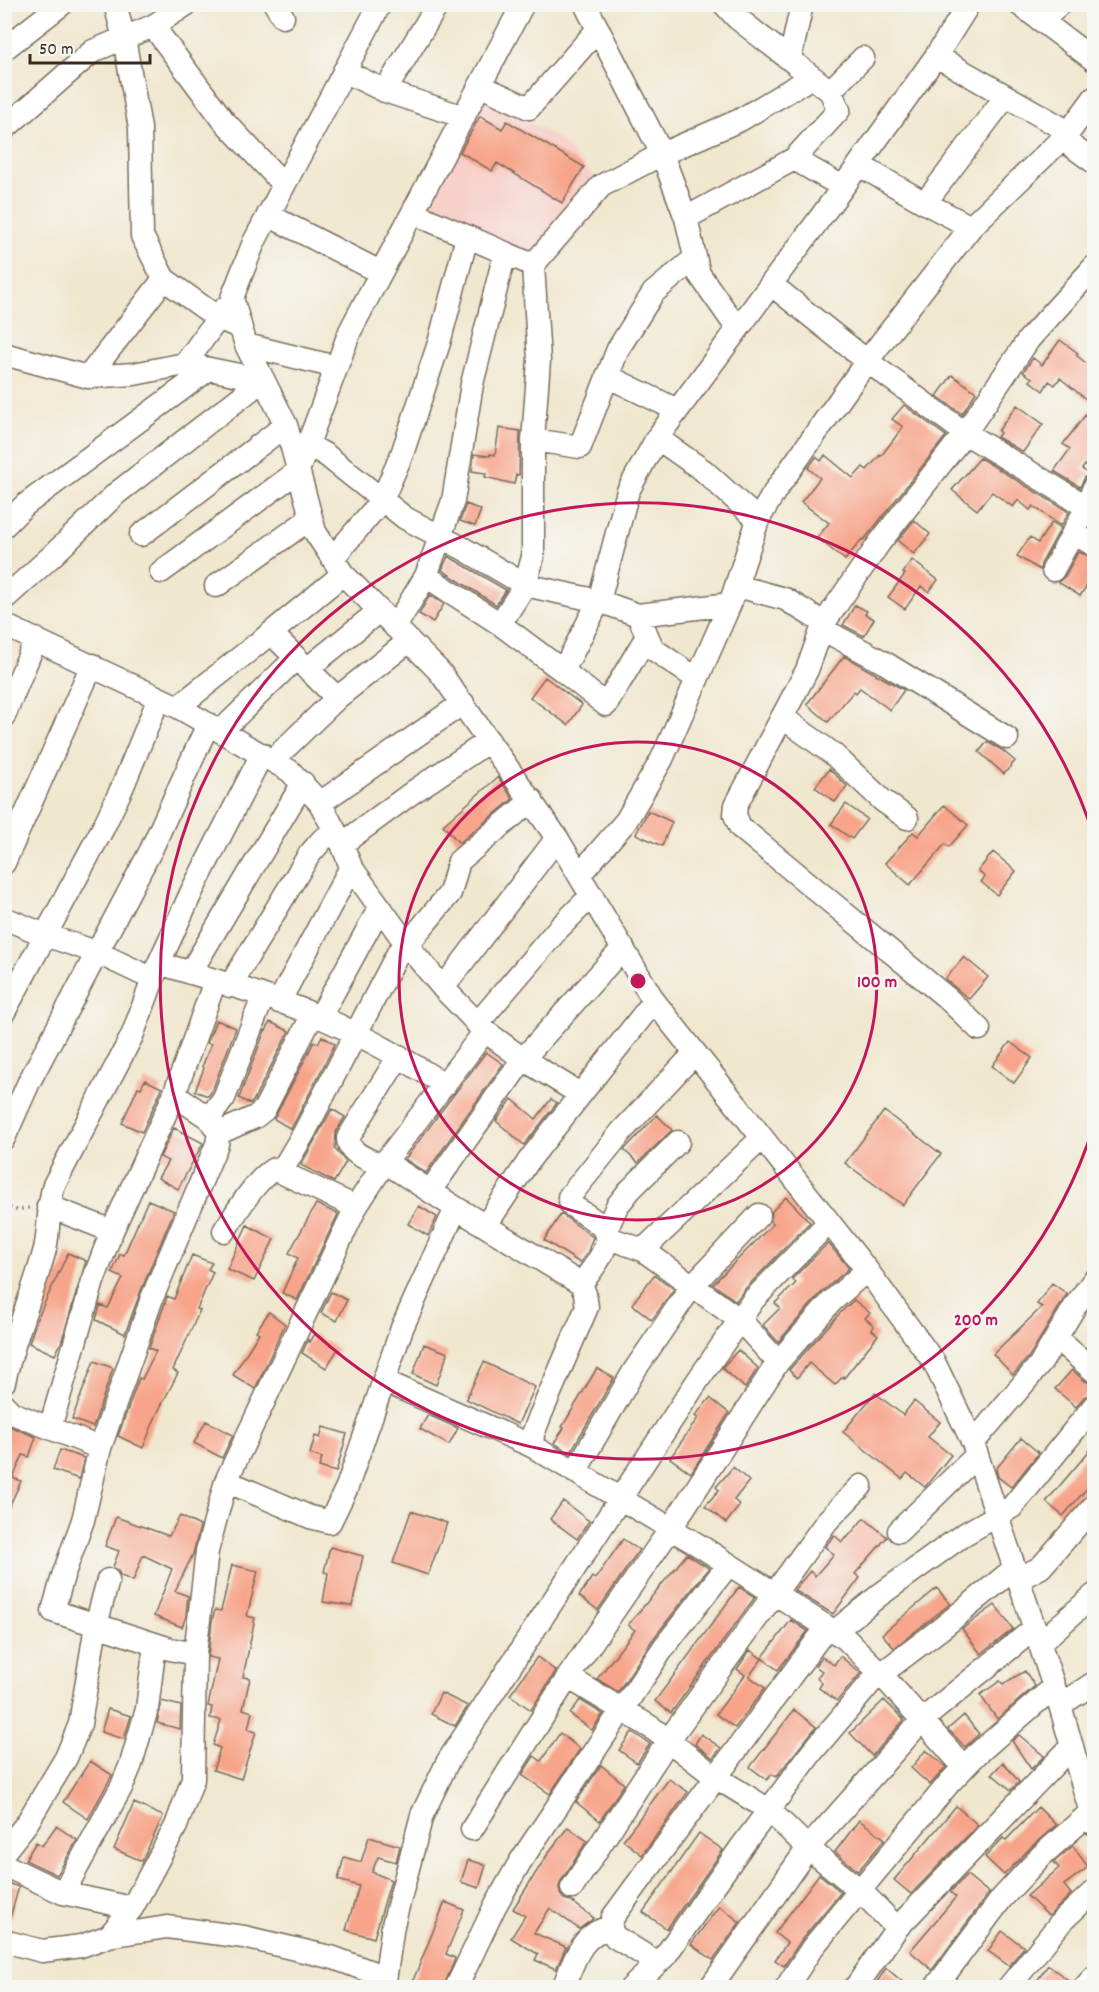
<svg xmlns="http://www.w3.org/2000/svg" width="1099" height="1992" viewBox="0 0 1099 1992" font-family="Dekko,sans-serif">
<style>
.built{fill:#f7d0ca}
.building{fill:#f7a48a}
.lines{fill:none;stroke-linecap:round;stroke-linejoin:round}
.minor-casing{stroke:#7a6c5c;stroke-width:25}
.path{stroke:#7a6c5c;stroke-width:3;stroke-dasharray:1.5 4.5;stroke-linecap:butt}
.minor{stroke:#fff;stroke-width:22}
.ring{fill:none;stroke:#c2185b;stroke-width:3}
.centre{fill:#c2185b;stroke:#f6f6f2;stroke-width:3}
.ring-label{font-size:18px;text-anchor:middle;font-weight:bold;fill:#c2185b;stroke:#f6f6f2;stroke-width:5;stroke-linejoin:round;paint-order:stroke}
</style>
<rect width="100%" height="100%" fill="#f6f6f2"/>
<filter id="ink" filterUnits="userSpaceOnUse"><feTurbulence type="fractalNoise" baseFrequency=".0167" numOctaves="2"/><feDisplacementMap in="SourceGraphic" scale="12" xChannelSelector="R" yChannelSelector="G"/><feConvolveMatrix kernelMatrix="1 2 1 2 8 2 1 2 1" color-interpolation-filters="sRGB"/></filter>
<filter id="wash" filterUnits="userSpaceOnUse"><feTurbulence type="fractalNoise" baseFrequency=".008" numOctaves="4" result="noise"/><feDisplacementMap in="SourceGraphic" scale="24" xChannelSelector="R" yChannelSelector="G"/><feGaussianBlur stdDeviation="1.35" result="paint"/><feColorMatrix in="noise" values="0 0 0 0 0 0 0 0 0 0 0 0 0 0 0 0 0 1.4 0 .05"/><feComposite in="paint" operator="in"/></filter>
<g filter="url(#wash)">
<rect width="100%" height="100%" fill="#f0e7cf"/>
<!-- built -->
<path class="built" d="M484 96 558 138 595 178 532 256 427 213Z"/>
<g id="blocks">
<!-- building -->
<path class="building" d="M480 116 502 129 507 121 584 167 562 203 497 163 492 171 460 152Z
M1060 340 1078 353 1076 355 1095 370V452L1082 469 1090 475 1085 477 1080 487 1054 471 1070 449 1063 444 1093 405 1060 378 1055 385 1049 381 1043 391 1030 381 1032 378 1023 372 1033 358 1042 365Z
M952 375 976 392 962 414 937 396Z
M904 405 946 436 864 540 862 539 845 560 817 538 829 523 801 502 820 478 808 468 816 457 821 461 825 455 853 478 863 467 867 470 880 455 881 456 903 427 892 419Z
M1017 405 1043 424 1023 452 997 437 1000 433 998 431Z
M499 428 520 431 519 475H516L514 484 485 477 486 473 472 471 474 454 490 456V454L495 455Z
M980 458 1069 512 1061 526 1033 506 1030 510 1018 500 1013 507 992 492 977 510 952 490Z
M466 504 481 510 475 526 460 521Z
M914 520 930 534 914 554 898 541Z
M1052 522 1061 528 1041 564 1040 570 1017 556 1030 537 1038 543Z
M1078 552 1095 558V573L1080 596 1058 582 1065 576Z
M448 556 506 590 496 605 442 570Z
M912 560 938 580 929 592 921 586 905 609 888 597 905 574 903 573Z
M430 595 444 604 433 622 419 614Z
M855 605 867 611 865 614 874 619 864 636 843 625Z
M844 656 904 690 890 710 860 688 856 693 854 691 828 722 807 704Z
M545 677 582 705 568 725 530 697Z
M987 742 1002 750 1015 761 1004 774 979 752Z
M829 769 847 786 835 802 815 787Z
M498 777 513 799 459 843 443 825Z
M846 804 867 819 852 839 831 824Z
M944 805 968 825 949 847 945 844 910 885 885 863 913 832 918 836Z
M648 811 672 822 662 846 636 834Z
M993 852 1016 871 997 895 981 882 985 877 978 871Z
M964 957 988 977 969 999 945 979Z
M216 1020 236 1028 212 1091 208 1096 195 1091 204 1068 202 1067 211 1044 207 1043Z
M270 1022 289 1031 253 1101 250 1104 239 1098 265 1030 266 1031Z
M322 1036 335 1044 291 1129 274 1119 314 1042 318 1043Z
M1010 1042 1032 1058 1014 1083 992 1066Z
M486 1052 503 1064 426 1173 405 1159Z
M145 1080 162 1088 142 1132 122 1123 138 1087 141 1088Z
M512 1099 536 1119 551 1099 557 1103 524 1145 496 1121Z
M332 1109 345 1117 336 1132 335 1149 346 1162 334 1182 301 1165Z
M884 1111 941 1154 903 1205 845 1163Z
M657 1115 672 1130 638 1163 624 1150Z
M174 1128 203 1143 178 1189 158 1178 168 1161 160 1157Z
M786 1197 810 1222 744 1290 736 1301 713 1284 773 1224 771 1221 772 1211Z
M148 1200 174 1211 140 1293 125 1334 96 1320 100 1305 108 1308 123 1278 112 1273 120 1254 124 1255Z
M316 1204 338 1214 297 1300 282 1293 298 1258 289 1253Z
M419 1206 437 1217 428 1236 408 1224Z
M561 1214 593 1237 588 1251 580 1263 544 1240Z
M247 1225 274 1239 254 1281 227 1269Z
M828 1243 849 1268 821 1293 778 1342 763 1325 780 1308 775 1303 796 1283 792 1279Z
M68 1253 86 1261 61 1343 55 1355 29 1343 37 1319Z
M192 1255 212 1263 208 1269 213 1272 197 1309 200 1310 173 1370 178 1373 156 1416 143 1448 118 1436 139 1378 142 1379 156 1351 149 1348 165 1303 167 1296 174 1299Z
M654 1275 674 1289 652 1320 632 1304Z
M1052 1283 1067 1294 1030 1355 1013 1375 993 1354 1042 1307 1037 1304Z
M331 1292 347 1300 337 1321 321 1313Z
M854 1300 870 1313 865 1318 874 1326 872 1330 878 1335 844 1378 843 1376 835 1385 809 1363 797 1378 789 1370 841 1312Z
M269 1312 285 1324 255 1389 233 1375 259 1333 256 1331Z
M314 1334 338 1349 326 1368 302 1353 308 1340 309 1342Z
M424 1344 448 1353 436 1385 413 1374Z
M738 1350 758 1368 745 1388 722 1368Z
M94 1361 113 1368 93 1427 72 1419Z
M484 1362 535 1387 518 1424 466 1399Z
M597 1368 614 1378 570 1453 554 1443 564 1428 562 1427Z
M1072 1370 1085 1381 1095 1384V1393L1084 1397 1076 1407 1055 1389Z
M875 1393 903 1415 914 1401 940 1422 928 1437 951 1455 925 1487 907 1473 902 1479 843 1432Z
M710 1398 729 1413 691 1473 670 1458 698 1418 695 1416Z
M428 1415 458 1428 449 1445 420 1429Z
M206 1421 233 1435 222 1458 194 1443Z
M4 1424 36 1437 29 1457 23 1455 13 1478 21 1481 4 1518Z
M323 1427 347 1434 336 1472 319 1467 322 1458 310 1454 315 1436 320 1438Z
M1021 1438 1039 1453 1011 1487 998 1477 996 1469Z
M1095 1444V1479L1063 1516 1046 1502Z
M60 1450 84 1458 79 1479 53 1470Z
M733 1467 749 1481 734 1500 740 1505 726 1523 705 1506 719 1490 716 1487Z
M563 1501 589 1521 577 1539 550 1519Z
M411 1511 447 1523 428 1575 393 1563Z
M180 1516 200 1526 193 1554 175 1591 188 1596 186 1616 182 1627 154 1616 172 1569 143 1555 133 1581 121 1576 118 1571 113 1567 119 1551 105 1546 116 1517 169 1536Z
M864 1518 887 1537 855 1574 860 1578 833 1614 794 1590 810 1571 815 1576 834 1554 825 1547 834 1535 842 1542 846 1537 847 1538Z
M623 1539 639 1550 598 1610 579 1596 592 1577 595 1579Z
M330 1547 363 1556 352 1606 323 1602 328 1573 324 1572Z
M687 1554 709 1568 653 1639 618 1692 597 1679 635 1630 628 1625Z
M232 1565 258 1571 247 1616 255 1618 243 1677 250 1678 243 1709 252 1712 248 1729 256 1732 241 1779 213 1770 220 1748 213 1745 221 1720 210 1718 212 1707 208 1706 218 1659 208 1657 212 1621 215 1610 221 1611Z
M739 1587 755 1597 671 1713 655 1701Z
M937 1588 950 1604 894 1648 882 1634Z
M995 1605 1013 1629 981 1654 962 1629Z
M791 1620 808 1631 778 1670 762 1658Z
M750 1650 762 1659 749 1676 765 1688 735 1728 716 1714 745 1675 737 1669Z
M840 1656 861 1673 837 1701 819 1688 822 1683 817 1678 822 1671 815 1666 822 1657 834 1665Z
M537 1657 556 1671 531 1710 510 1695Z
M1025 1671 1035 1686 997 1719 980 1695 1000 1681 1003 1684Z
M441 1693 468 1706 455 1726 431 1714Z
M580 1700 603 1714 592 1730 570 1714Z
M884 1700 904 1720 872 1756 850 1733Z
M162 1701 181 1706 180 1729 157 1723Z
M108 1709 131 1716 124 1739 101 1732Z
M794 1710 816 1727 776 1777 772 1774 767 1780 750 1767Z
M964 1715 979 1734 965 1747 948 1729Z
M632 1732 650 1744 637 1763 619 1750Z
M560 1733 580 1749 550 1794 522 1775 534 1756 541 1761Z
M701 1734 721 1748 713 1758 695 1744Z
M1019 1735 1044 1756 1031 1769 1012 1741Z
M926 1750 946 1767 930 1785 911 1768Z
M90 1761 112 1775 88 1819 63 1802Z
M1003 1762 1019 1782 1011 1790 992 1774Z
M601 1765 624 1784 600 1821 576 1802Z
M669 1779 688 1792 642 1855 623 1840Z
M134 1803 163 1816 142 1861 114 1849Z
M956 1806 978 1825 911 1894 894 1880Z
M1038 1807 1056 1825 1031 1847 1004 1875 985 1857 1003 1838 1006 1840Z
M859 1820 885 1839 858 1871 835 1852Z
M56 1826 77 1840 57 1875 25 1860 36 1842 42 1846Z
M568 1827 587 1841 561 1881 559 1887 560 1894 564 1899 571 1901 594 1918 579 1929 550 1908 534 1933 566 1947 556 1969 535 1960 538 1954 511 1938 525 1916 513 1909 549 1852Z
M699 1833 723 1850 667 1929 643 1912Z
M369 1837 400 1846 396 1862 378 1857 372 1872 391 1880 374 1938 346 1930 359 1886 338 1880 344 1857 361 1862Z
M1073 1846 1088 1867 1064 1885 1071 1894 1049 1916 1027 1896 1059 1868 1054 1862Z
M468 1860 486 1865 479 1888 461 1882Z
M819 1874 841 1892 802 1939 784 1966 775 1960 787 1943 775 1933Z
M967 1875 989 1893 932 1970 910 1951 956 1897 950 1892Z
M4 1882 19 1887 8 1925H4Z
M445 1902 464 1910 446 1954 455 1958 453 1964 443 1988H410Z
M719 1906 740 1922 713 1960 691 1944Z
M1002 1931 1024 1947 1009 1966 988 1951Z
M1048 1965 1072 1983 1071 1988H1032Z
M886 1968 910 1988H873Z"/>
</g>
</g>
<g filter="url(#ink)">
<use href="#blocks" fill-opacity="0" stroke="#7a6c5c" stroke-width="1.5"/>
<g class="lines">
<defs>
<path id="minor" d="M115 4 124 38 140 128 142 236 164 279 218 318 241 328
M275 4 283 17
M380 4 254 242 232 298 246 345 286 425 315 532 343 574 440 672 557 838 654 1001 867 1270 934 1362 973 1443 1060 1705 1094 1824
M585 4 662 154 686 218 699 274 737 328
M724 4 737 18 830 91 863 58
M1019 4 1094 60
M1043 22 1059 4
M153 26 224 121 284 185
M4 49 62 4
M936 56 1069 132
M790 59 802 4
M344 71 385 91 438 4
M481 86 529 108 598 29
M385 91 464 117
M4 129 93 51 153 26 187 4
M1062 139 1094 162
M794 159 839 110 830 91
M859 165 925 203
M413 213 533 265 601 186 662 154 740 120 812 77
M268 215 380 272
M686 218 794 159 843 187
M971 227 925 203 1006 96
M772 285 867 361 965 433 1087 507
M246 345 336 367
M4 354 88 377 164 279
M185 364 226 307
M607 376 677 410
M88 377 134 374 185 364 263 380
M657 438 704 471 758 520
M533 440 580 447 618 349 653 293 695 258
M308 445 326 455 405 518 464 549 525 585 599 601 628 491 657 438 843 187 936 56 969 4
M4 526 25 505 209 369
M1073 533 1094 545
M141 535 286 425
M333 558 382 500 402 454 439 343 467 237
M1053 570 1087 507 1094 487
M161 572 298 471 350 331 523 4
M426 576 500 624 563 671 599 601 638 615 653 649 697 679
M216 586 311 518
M737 586 785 599 824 623
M4 599 54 554 117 493 263 380
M638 615 730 604
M500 624 525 585 533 557V440L539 360 533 265
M4 625 178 707 290 771 320 803 342 844 351 867 407 945 443 988 485 1031 523 1059 580 1094
M395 627 426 576 453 501 472 384 505 253
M822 629 885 663 1007 738
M271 633 343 574
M307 669 379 611
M563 671 606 705 647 636
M178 707 271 633 337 698 409 641
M4 716 36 639
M782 717 833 754 882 800 907 818
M221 731 296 658
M273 760 337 698
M320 803 463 703
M342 844 413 792 489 741
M4 863 92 665
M579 875 626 821 662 759 730 604 758 520 775 491 867 361 971 227 1069 132 1094 98
M4 918 45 935 96 952 153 979
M159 963C213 980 268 995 320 1017 364 1036 405 1059 445 1085
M190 973 303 783
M230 986 309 855 322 840 335 831
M443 988 557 838
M279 1002 351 867
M4 1012 103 828 122 788 159 698
M320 1017 380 907
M477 1024 558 929 592 895
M979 1029 947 998 740 827 735 815 736 805 807 670 824 623 880 542 965 433 1029 339 1094 267
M174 1095 209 1118 219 1133 217 1144 152 1298 100 1448 83 1520 63 1576 53 1611 170 1649 195 1654
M209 1118 224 1098 263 997
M219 1133 255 1117 264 1110 313 1014
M4 1138 29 1082 151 850 208 724
M385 1162 456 1208 581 1284 585 1294 587 1307 540 1416 533 1434 532 1446 700 1546 846 1639 880 1673 964 1767
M383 1166C370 1160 348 1154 348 1138L399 1056
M281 1172 304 1133 399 951 407 945 450 893 459 861 532 800
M430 1191 523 1059 623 948
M48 1206 112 1231
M486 1225 530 1159 654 1001
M224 1231C237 1212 255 1180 274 1169L356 1207
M605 1233 617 1206 630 1190 678 1142
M606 1237 643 1250 740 1320 778 1362
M643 1250 762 1138
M581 1284C590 1272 616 1243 603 1228 595 1219 581 1212 571 1205L569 1197 622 1131 695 1053
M1056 1338 1094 1371
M384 1381 532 1446
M4 1382C14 1336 33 1294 45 1249 50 1228 47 1207 54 1185L132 1036 159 963 192 891 262 754
M4 1405 12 1413 100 1448
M50 1428 93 1281 112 1231 174 1095 215 981
M973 1443 1041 1363 1077 1303 1094 1280
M575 1472 634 1371 692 1286 759 1215
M226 1481 310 1517 330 1522 347 1487 402 1328 456 1208
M899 1531 977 1455
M1019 1579 1041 1567 1094 1506
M834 1632 881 1594 963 1535 1012 1507 1094 1406
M1040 1643 1094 1595
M568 1677 652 1728 717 1778 769 1810 808 1848 860 1890 897 1928
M1060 1705 1094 1683
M472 1829 568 1677 671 1528 778 1362 831 1302 867 1270
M4 1852 27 1823 66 1758 80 1724 96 1625 108 1580
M4 1865 63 1893 132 1908
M572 1888 668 1741 827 1521 861 1486
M63 1893 122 1786 131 1764 147 1709 155 1644
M109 1936 167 1927 244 1937 334 1958 385 1977
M4 1941 42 1951 81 1946 109 1936 132 1908 153 1869 176 1826 193 1779 195 1654 207 1551 226 1481 356 1207 385 1162 485 1031
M656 1962 615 1937 610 1928 613 1917 827 1627
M384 1988 393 1925 422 1815 448 1761 698 1380 754 1299 829 1222
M456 1988 495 1906 520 1862 664 1647 729 1564
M563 1988C573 1964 581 1932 610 1928
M631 1988 665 1956 742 1846 812 1752 873 1680 943 1627 1015 1568
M710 1988 808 1848 922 1720 1035 1628
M786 1988 812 1948 950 1782 977 1754 1054 1687
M855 1988 897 1928 1072 1746
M935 1988 1002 1898 1041 1856 1091 1812
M1008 1988 1062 1921 1094 1891
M1084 1988 1094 1977"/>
</defs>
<!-- minor casing -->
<use href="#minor" class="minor-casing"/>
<!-- path -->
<path class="path" d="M4 1206 17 1210 29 1208"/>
<!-- minor -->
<use href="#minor" class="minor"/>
</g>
</g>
<!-- distance rings -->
<g class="ring">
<circle cx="638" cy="981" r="239"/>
<path d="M1094 1125A478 478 0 1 1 1094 837"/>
</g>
<circle cx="638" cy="981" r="9" class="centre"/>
<g class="ring-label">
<text x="877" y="987">100 m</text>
<text x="976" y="1325">200 m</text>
</g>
<!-- margin -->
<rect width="1099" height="1992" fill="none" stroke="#f6f6f2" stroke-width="24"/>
<!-- scale -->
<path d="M30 54v9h120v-9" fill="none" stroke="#3b2a1e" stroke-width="3"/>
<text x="39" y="54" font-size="18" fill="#3b2a1e" stroke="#f6f6f2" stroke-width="4.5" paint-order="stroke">50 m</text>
</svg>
